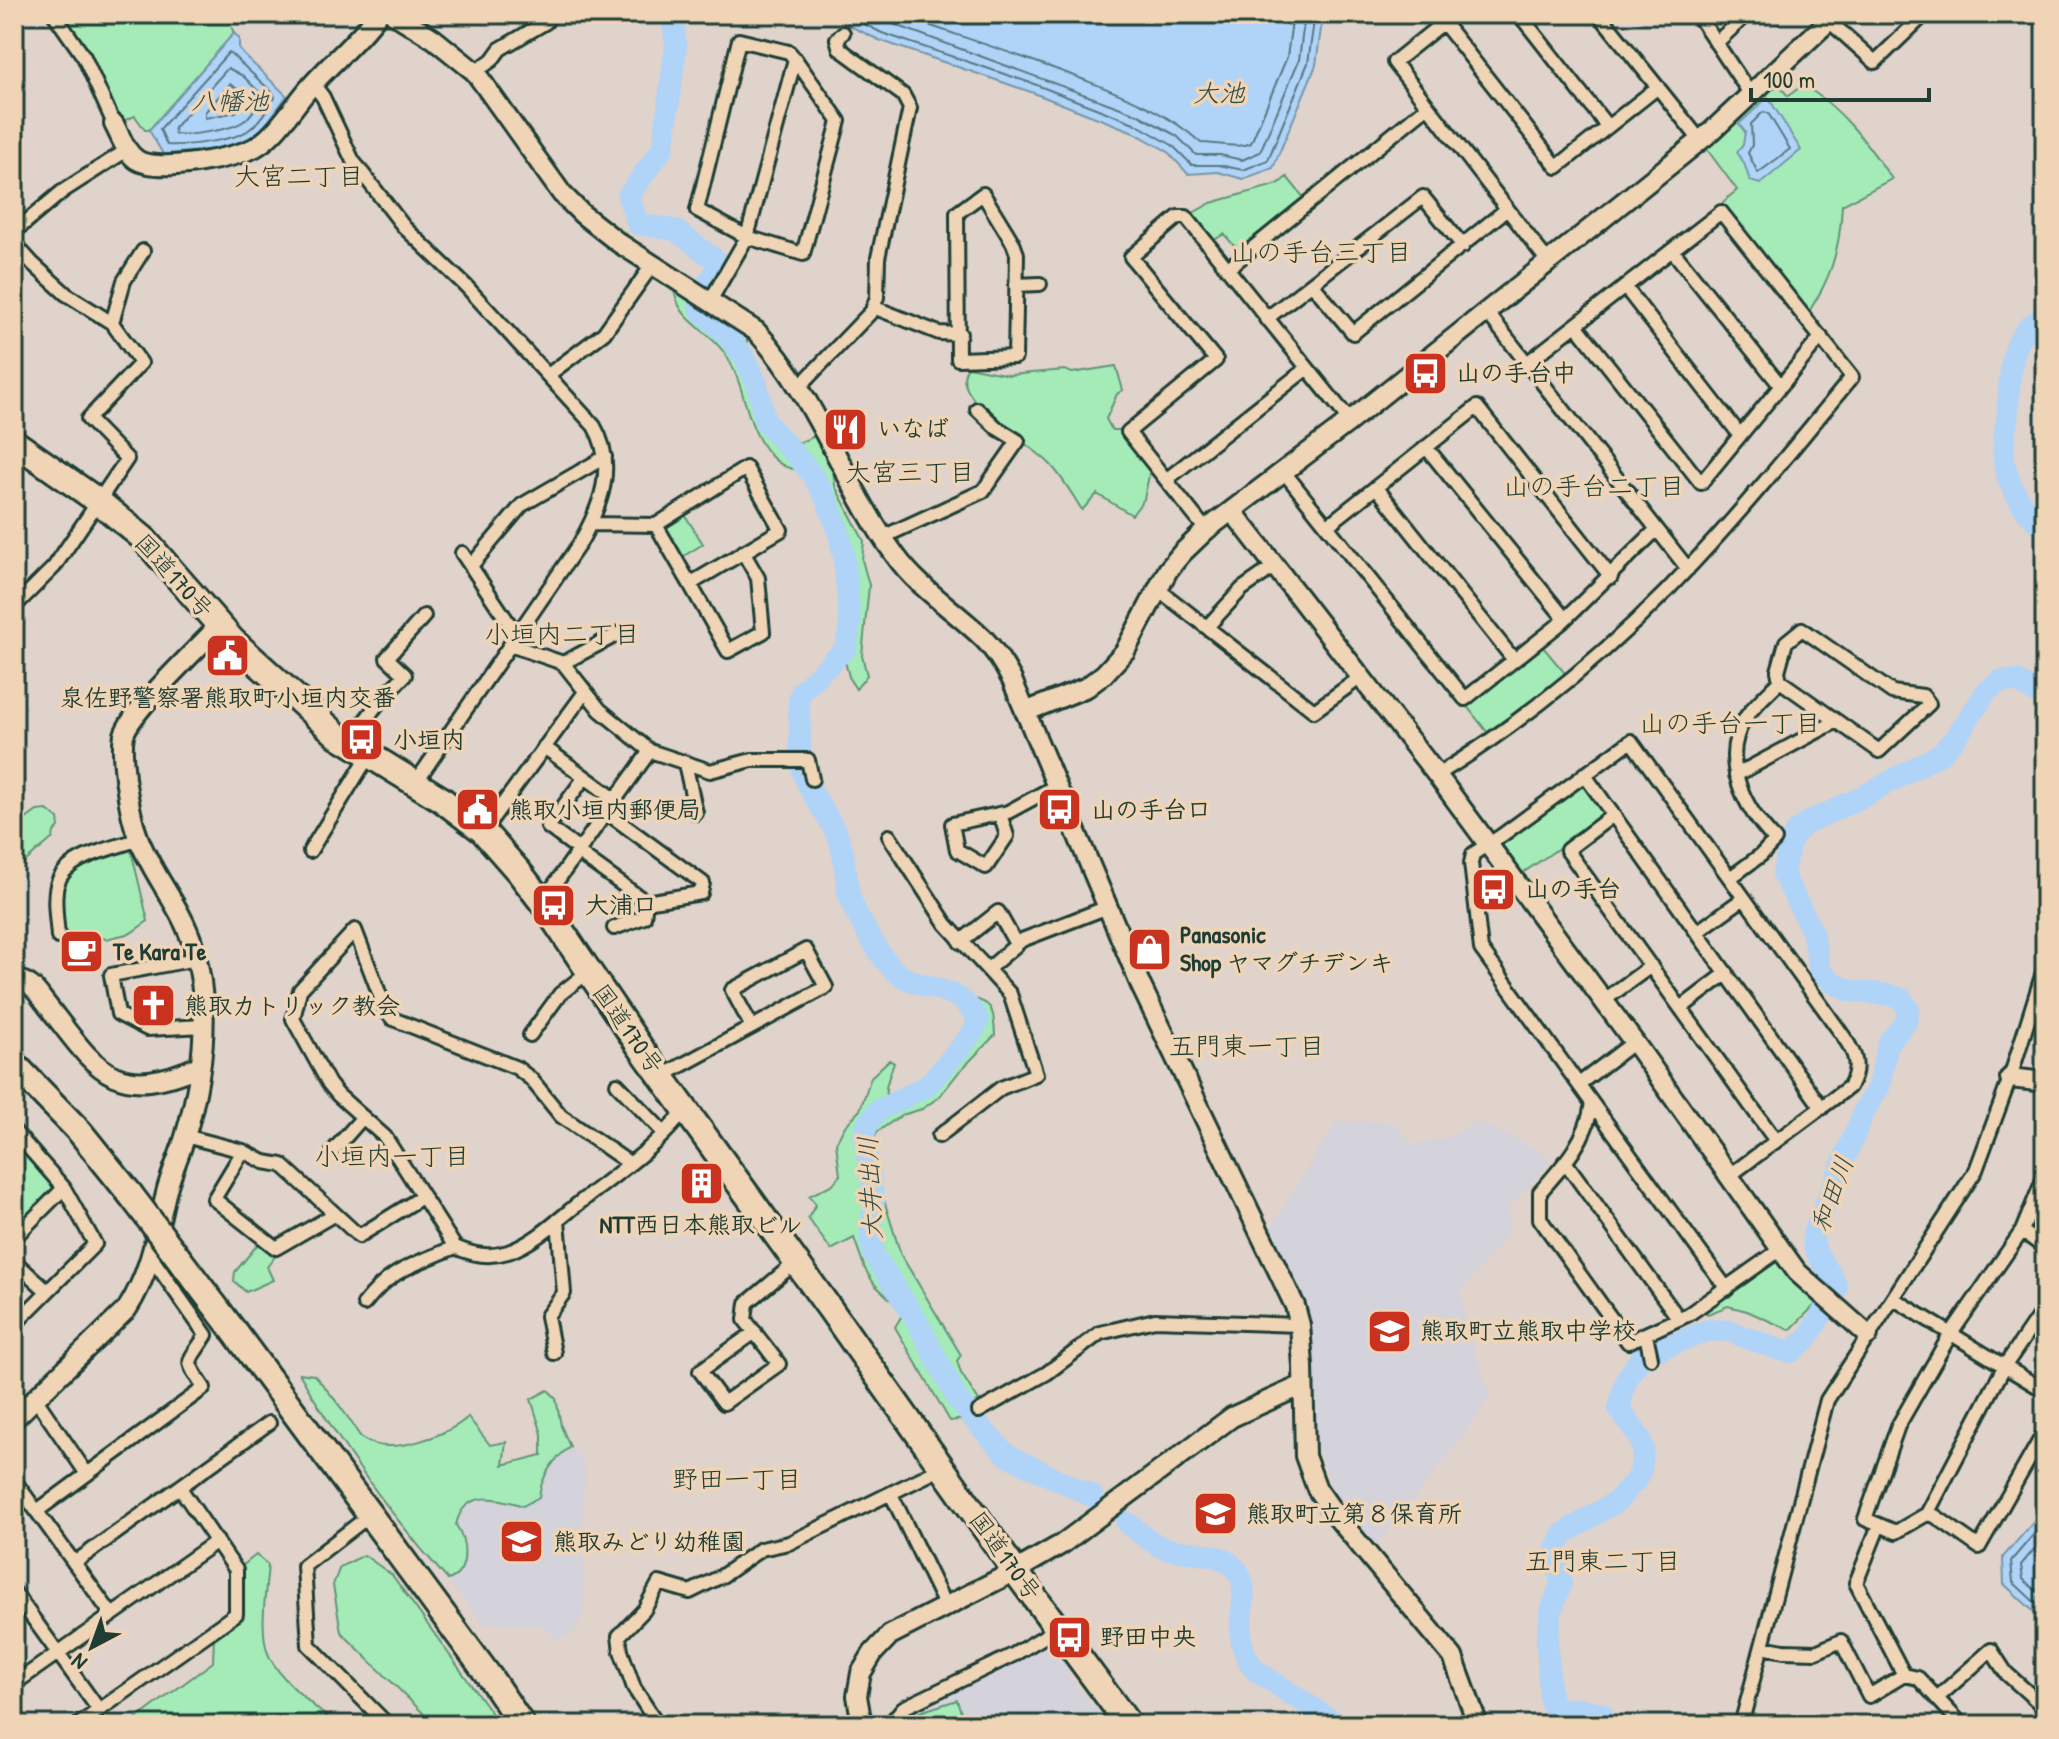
<svg xmlns="http://www.w3.org/2000/svg" width="2059" height="1739" viewBox="0 0 2059 1739" font-family="'Patrick Hand','Klee One',sans-serif">
<style>
.built{fill:#d4d2db}
.green{fill:#a5ebb8;stroke:#629476;stroke-width:2}
.water{fill:#b0d3f8;stroke:#7697aa;stroke-width:2}
.lines{fill:none;stroke-linecap:round;stroke-linejoin:round}
.shore{stroke:#597982;stroke-width:2}
.river{stroke:#b0d3f8;stroke-width:22}
.street-casing{stroke:#1f3d34;stroke-width:18}
.secondary-casing{stroke:#1f3d34;stroke-width:24}
.highway-casing{stroke:#1f3d34;stroke-width:30}
.street{stroke:#efd5b6;stroke-width:12}
.secondary{stroke:#efd5b6;stroke-width:18}
.highway{stroke:#efd5b6;stroke-width:24}
.highway-bridge-casing{stroke:#1f3d34;stroke-width:30;stroke-linecap:butt}
.highway-bridge{stroke:#efd5b6;stroke-width:24}
.labels{text-anchor:middle;stroke-width:7;stroke-linejoin:round;paint-order:stroke}
.poi-label{font-size:24px;font-weight:bold;fill:#1f3d34;stroke:#efd5b6;text-anchor:start}
.street-label{font-size:24px;fill:#1f3d34;stroke:#efd5b6}
.water-label{font-size:26px;font-style:italic;fill:#2e4c48;stroke:#efd5b6}
.neighbourhood-label{font-size:26px;fill:#1f3d34;stroke:#efd5b6}
</style>
<rect width="100%" height="100%" fill="#dfd3cc"/>
<filter id="ink" filterUnits="userSpaceOnUse"><feTurbulence type="fractalNoise" baseFrequency=".0125" numOctaves="2"/><feDisplacementMap in="SourceGraphic" scale="16" xChannelSelector="R" yChannelSelector="G"/><feConvolveMatrix kernelMatrix="1 2 1 2 8 2 1 2 1" color-interpolation-filters="sRGB"/></filter>
<g filter="url(#ink)">
<!-- built -->
<path class="built" d="M1336 1122H1394L1411 1145 1444 1139 1479 1122 1541 1152 1550 1163 1506 1209 1509 1231 1461 1291 1466 1325 1490 1396 1459 1442 1374 1548 1338 1503 1316 1444 1310 1320 1269 1231Z
M570 1447 584 1463 585 1474 581 1536 584 1575 583 1611 575 1630 557 1639 539 1624H484L448 1580 455 1578 456 1525 459 1512 477 1499 539 1497 541 1481 557 1458Z
M1052 1643 1064 1655 1069 1676 1084 1697 1112 1725H893L901 1712 966 1681 970 1684Z"/>
<!-- green -->
<path class="green" d="M63 14H226L234 33 149 130H145L135 116 121 122 90 56Z
M1771 76 1788 96 1803 85C1842 108 1866 142 1892 179L1842 205C1841 231 1836 261 1824 285 1819 296 1811 307 1806 318L1721 212 1723 202 1737 190 1700 140Z
M1287 177 1309 204 1243 256 1224 234 1208 244 1186 217 1211 203 1278 184Z
M674 284 738 327 747 338V347L759 368 771 423 779 425 798 443 815 436 833 468 835 486 864 541 862 560 869 585 862 656 867 675 856 689 850 680 844 658C867 612 841 516 815 474 797 469 785 471 771 456 742 423 747 383 723 351 703 325 675 320 674 284Z
M1116 366 1123 390 1117 394 1106 419 1112 430H1121L1151 466 1144 499 1132 515 1097 494 1082 510C1072 494 1063 478 1050 464 1033 445 945 397 968 367L1009 375 1065 370 1072 373Z
M683 512 703 544 682 557 666 529 669 522Z
M1538 641 1569 678 1492 738 1466 705 1465 699Z
M1584 774 1613 815 1567 850 1559 848 1521 874 1504 850 1501 836Z
M47 810 58 819 59 827 54 832 53 838 14 871V828L37 811Z
M130 846 148 921 131 933 106 939 84 932 60 933 61 885 73 867Z
M965 996C994 1004 993 1006 995 1035L959 1072 939 1097 922 1109 902 1115 877 1132 871 1145 874 1168 901 1255 961 1355 957 1361 961 1373 980 1403 979 1411 964 1419 950 1421 895 1327 904 1312 875 1285 865 1269 854 1238 831 1250 808 1218 816 1204 809 1196 833 1184 840 1175 836 1143 845 1126 860 1110 871 1077 889 1060 894 1063C889 1077 880 1095 891 1108L937 1081 978 1029C981 1014 975 1008 964 998Z
M14 1140 53 1182 52 1191 14 1228Z
M263 1238 279 1251 267 1267 273 1280 246 1292 234 1281 235 1272Z
M1781 1249 1823 1297 1790 1330 1747 1311 1728 1306 1708 1314 1697 1308Z
M299 1373 314 1375C327 1389 338 1403 349 1419 353 1424 358 1435 363 1439 388 1457 448 1436 468 1417L490 1445 506 1442 503 1465 542 1455V1434L531 1399 548 1390 556 1398 561 1426 570 1447C553 1459 541 1477 539 1497L523 1506C497 1497 464 1489 456 1525 467 1541 470 1573 448 1580 391 1516 342 1448 299 1373Z
M256 1555 268 1565C266 1590 258 1636 270 1658 283 1683 316 1707 336 1725H128L213 1662 214 1636 241 1620 242 1566Z
M364 1555 392 1575 500 1725H429L423 1713 341 1632 333 1585 340 1567Z
M957 1700 965 1725H924L920 1712Z"/>
<!-- water -->
<path class="water" d="M846 14H1323L1316 65 1273 168 1243 179 1218 172 1188 174 1167 151 1131 131 1031 92 879 40 848 25Z
M234 33 239 38V49L244 55 287 96C277 108 268 125 255 135 237 151 186 152 163 154L149 130Z
M1768 97 1801 150 1760 184 1750 181 1744 163 1737 152 1743 145 1745 132 1739 124Z
M2045 1509V1622L2004 1584 2003 1557Z"/>
<g class="lines">
<!-- shore -->
<path class="shore" d="M854 14 856 20 882 33 1034 84 1134 123 1172 145 1192 165H1219L1243 170 1268 160 1308 63 1315 14
M866 14 1137 114 1177 136 1196 155H1220L1242 160 1260 152 1299 60 1305 14
M896 14C956 35 1017 54 1077 77 1122 95 1165 110 1201 143 1216 143 1239 149 1251 143L1287 57 1293 14
M229 52 274 94 275 98C267 108 260 122 250 129 235 141 186 146 167 145L160 129Z
M228 68 243 76 262 95C259 103 251 116 244 121 232 130 189 136 175 134L174 128Z
M230 84 245 94V100L236 112 205 118V112Z
M1763 112 1768 113 1790 149 1758 173 1748 153 1752 145 1751 124Z
M2045 1521 2011 1561 2013 1582 2045 1612
M2045 1536 2021 1565 2023 1579 2045 1599"/>
<!-- river -->
<path class="river" d="M672 14 676 45 663 148 628 196 638 224 675 230 721 264 704 289
M699 303 700 310 727 335 743 355 757 384 765 421 812 474 827 500 838 529 844 556 850 623 846 648 802 691C797 701 799 715 800 727 800 740 799 756 802 769 809 795 830 815 839 840 846 858 845 876 849 894 854 913 878 954 892 968 918 995 957 979 978 1020L975 1029 963 1045 927 1086 877 1111 868 1123 864 1135 874 1201 870 1239 874 1255 917 1321 957 1399 984 1431 1007 1455 1092 1496
M2045 316C2005 335 2011 381 2007 419 2004 439 2001 454 2007 474 2014 495 2028 515 2045 529
M1127 1523C1138 1531 1149 1542 1162 1547 1186 1556 1221 1548 1237 1571 1256 1597 1224 1632 1255 1670L1338 1725
M1599 1725 1602 1714 1582 1709H1555L1550 1700 1547 1639 1551 1611 1561 1584 1556 1548 1563 1534 1617 1501 1636 1480 1641 1470 1643 1450 1640 1438 1619 1409 1626 1380 1642 1356 1709 1330 1729 1331 1780 1350 1791 1352 1807 1339 1837 1288C1831 1267 1809 1255 1814 1232L1865 1109 1879 1087 1888 1043 1906 1022 1909 1010 1902 999 1890 995 1851 991 1833 983 1820 971 1812 931 1783 874 1789 846 1796 832 1809 822 1864 796 1940 754 1956 737 1987 691 2000 681H2017L2045 698"/>
<defs>
<path id="street" d="M54 14 84 57 114 124
M1454 14 1394 62 1549 263
M1519 14 1607 126
M1599 14 1700 140
M1697 14 1751 95
M1829 21 1875 62 1925 14
M1443 22 1557 167 1658 87
M739 40 789 52 795 59 747 237 697 210Z
M1716 43 1747 14
M475 72 492 60 500 49 546 22 549 14
M313 84 323 97 353 161 404 227 466 286 594 426C617 465 601 506 580 543L416 782
M983 194 1013 243 1017 254 1015 357 958 359 957 213Z
M14 232 63 191 127 150
M14 243 33 264 66 294 112 323 141 363 88 419 127 459 54 567 14 607
M1672 250 1780 385
M1227 269 1428 106
M1312 284 1353 333 1507 209
M1016 285 1040 284
M1625 287 1740 435
M710 301 747 237 803 254 839 121 795 59
M873 307 939 333 960 334
M1486 311 1688 569
M1266 319 1423 197 1463 246
M112 323 124 281 143 251
M1576 325 1701 483 1821 337
M548 375 604 333 653 264
M799 387 872 311 877 297 878 258 910 108 903 95 840 49 837 39 843 33
M1426 447 1565 619
M1284 472 1465 699 1561 623 1656 530
M1166 480 1306 369
M1376 487 1514 660
M591 524 656 525 746 468 781 530 690 584 656 525
M1327 526 1477 407 1611 577
M1206 530 1128 432 1216 360 1131 257 1178 217H1186L1350 421
M883 537 983 491 1018 441 997 428 977 409
M462 553 516 634
M471 566 522 505 605 457
M690 584 728 651 763 632 758 578 743 552
M1159 590 1314 711 1361 677
M1207 627 1242 589 1275 566
M1802 629 1892 692 1923 696 1929 704 1879 751 1780 681 1778 671 1786 642Z
M510 645 563 663 600 710 650 751 710 771 752 760H808L812 779
M563 663 620 633
M349 742 379 702 405 675 387 658 424 616
M544 747 615 799
M685 763 696 813
M1584 774 1822 1108
M1437 775C1527 720 1623 640 1694 562 1749 503 1800 440 1852 377L1721 212 1527 363
M1736 775 1837 721
M1000 814 1007 836 986 867 957 850 952 824 1008 812 1056 786
M1613 815 1567 850 1776 1141
M483 831 585 692
M889 836 946 924 1010 994 1036 1074 1001 1088 939 1136
M578 849 548 827 585 777
M310 851 369 755
M577 852 646 902 701 893 703 883 606 812
M1730 878 1761 855 1775 840C1744 808 1718 759 1746 717 1756 703 1769 692 1780 681
M542 902 650 751
M614 928 644 917 646 902
M1697 932 1744 898
M58 937C57 920 53 901 57 885 65 855 114 849 139 839
M960 942 998 912 1016 944
M196 959 111 975 118 1014 147 1029 204 1026
M988 969 1022 940 1108 907
M1603 1001 1651 966
M1681 1008 1727 973
M530 1035 560 994 588 972
M662 1076 826 987 806 950 732 990 752 1027
M617 1084 664 1133
M1579 1084 1634 1042
M1592 1103 1727 1289
M14 1131 64 1188 95 1244 14 1325
M185 1136 243 1151 264 1162 282 1165 359 1236 422 1197
M243 1151 214 1199 276 1248 335 1214
M333 1151 363 1117
M629 1163 561 1116 531 1079 517 1068 393 1019 386 1011 355 930 300 990 293 1019 329 1084 338 1095 385 1137 455 1247C473 1255 489 1258 508 1252 534 1243 558 1220 579 1203 616 1174 656 1148 685 1110
M1566 1163 1679 1319
M2045 1175 2022 1231 1950 1335 1898 1426 1865 1519 1896 1532 1927 1514 1935 1516 1979 1547 2045 1431
M1729 1176 1849 1087C1867 1059 1845 1040 1829 1016L1631 741 1501 836 1473 854 1471 863 1481 949 1592 1103C1587 1140 1564 1165 1540 1192V1219L1628 1342 1689 1314 1781 1249
M2022 1231 2045 1248
M14 1238 64 1188
M14 1261 47 1291
M1894 1299 2045 1391
M364 1304C392 1268 414 1265 455 1247
M755 1332 700 1371 724 1403 779 1364 745 1320 747 1303 796 1262
M1646 1335 1651 1358
M554 1353 547 1316 564 1293 558 1220
M35 1398 87 1474
M979 1411 1047 1373 1100 1333 1155 1320 1300 1325
M14 1480 112 1615
M891 1494 945 1605
M37 1511 204 1388C183 1356 188 1365 206 1335L151 1257
M1927 1514 2004 1367 2045 1307
M370 1515 304 1566 309 1645 388 1725
M1879 1525 1856 1583 1904 1675 1918 1678 1962 1725
M74 1563 269 1423
M14 1592 99 1710
M1762 1647 1784 1651 1816 1652 1841 1641 1869 1696 1904 1675
M14 1684 217 1541
M1937 1698 1991 1650 2006 1673 2045 1708
M78 1725 236 1614V1570L180 1488
M658 1725 634 1688 621 1651 619 1636 644 1610 659 1583 690 1592 722 1576 761 1549 789 1543 942 1468
M889 1725 903 1708 1013 1655 1057 1629
M1741 1725 1827 1400 1976 1170 2010 1078 2045 966
M2041 1725 2045 1723"/>
<path id="secondary" d="M394 14 434 39 475 72 562 194 582 214 619 243 756 331C817 396 843 484 895 555 919 589 956 611 984 639 996 651 1004 665 1012 680L1141 986 1295 1306 1300 1325 1303 1366 1305 1456 1317 1489 1336 1516 1453 1657 1478 1725
M114 124C121 137 125 152 137 160 157 173 237 159 257 146 279 132 294 105 311 86 333 61 358 41 378 14
M1233 512 1437 775 1634 1042 1797 1272 1868 1335
M1025 712 1087 687 1104 674 1125 651 1168 570 1182 553 1206 530 1350 421 1712 131 1836 14
M14 980C28 980 35 989 43 1000 93 1063 110 1106 199 1066
M2010 1078 2045 1082
M14 1419 127 1309C151 1272 157 1230 167 1189 172 1171 180 1154 185 1137 203 1076 212 1007 193 945 181 906 152 875 138 837 131 818 128 798 125 778 124 764 121 749 124 735 130 712 199 647 219 626
M862 1725 857 1696 861 1673 873 1653 890 1635 1015 1571 1062 1544 1232 1417 1303 1385"/>
<path id="highway" d="M14 442 98 501 143 538 232 640 337 735 441 799 483 831 519 872 542 902 640 1047 830 1309 1015 1571 1129 1725
M14 1064 80 1132 130 1194
M234 1331 491 1679 522 1725"/>
</defs>
<!-- street casing -->
<use href="#street" class="street-casing"/>
<!-- secondary casing -->
<use href="#secondary" class="secondary-casing"/>
<!-- highway casing -->
<use href="#highway" class="highway-casing"/>
<!-- street -->
<use href="#street" class="street"/>
<!-- secondary -->
<use href="#secondary" class="secondary"/>
<!-- highway -->
<use href="#highway" class="highway"/>
<defs>
<path id="highway-bridge" d="M130 1194 234 1331"/>
</defs>
<!-- highway-bridge casing -->
<use href="#highway-bridge" class="highway-bridge-casing"/>
<!-- highway-bridge -->
<use href="#highway-bridge" class="highway-bridge"/>
</g>
</g>
<!-- icons -->
<defs>
<symbol id="bus-square" viewBox="-11 -11 22 22"><rect x="-9" y="-9" width="18" height="18" rx="4" fill="#c8321e" stroke="#efd5b6"/><path d="M-5-6H5V4H4V6H2V4H-2V6H-4V4H-5ZM-3.5-4V0h7V-4ZM-3.5 1.2v1.5H-2V1.2ZM2 1.2v1.5H3.5V1.2Z" fill="#fff"/></symbol>
<symbol id="restaurant-square" viewBox="-11 -11 22 22"><rect x="-9" y="-9" width="18" height="18" rx="4" fill="#c8321e" stroke="#efd5b6"/><path d="M-5-6h1v4h1v-4h1v4h1v-4h1v5L-1.5 .5V6h-2V.5L-5-1ZM5-6V6H3V1.5H1.5Q1.5-4 5-6Z" fill="#fff"/></symbol>
<symbol id="civic-square" viewBox="-11 -11 22 22"><rect x="-9" y="-9" width="18" height="18" rx="4" fill="#c8321e" stroke="#efd5b6"/><path d="M-.6-6.5H3V-4.5H.6V-3L4-1V1h2V6H-6V1h2V-1L-.6-3ZM-1.2 2.5V6h2.4V2.5Z" fill="#fff"/></symbol>
<symbol id="shop-square" viewBox="-11 -11 22 22"><rect x="-9" y="-9" width="18" height="18" rx="4" fill="#c8321e" stroke="#efd5b6"/><path d="M-5-2.5h2.3a2.7 3.5 0 0 1 5.4 0H5L5.5 6h-11ZM-1.5-2.5h3a1.5 2.3 0 0 0-3 0Z" fill="#fff"/></symbol>
<symbol id="cafe-square" viewBox="-11 -11 22 22"><rect x="-9" y="-9" width="18" height="18" rx="4" fill="#c8321e" stroke="#efd5b6"/><path d="M-5.5-4.5H6V0H3Q3 3.5 0 3.5H-2.5Q-5.5 3.5-5.5 0ZM3-3.2v2h1.7v-2ZM-6 4.5H4V6H-6Z" fill="#fff"/></symbol>
<symbol id="church-square" viewBox="-11 -11 22 22"><rect x="-9" y="-9" width="18" height="18" rx="4" fill="#c8321e" stroke="#efd5b6"/><path d="M-1.2-6h2.4v3.5h3.3v2.4h-3.3V6h-2.4V-.1h-3.3v-2.4h3.3Z" fill="#fff"/></symbol>
<symbol id="building-square" viewBox="-11 -11 22 22"><rect x="-9" y="-9" width="18" height="18" rx="4" fill="#c8321e" stroke="#efd5b6"/><path d="M-4-6H4V6H1V3H-1V6H-4ZM-2.5-4.3h1.7v1.8h-1.7ZM.8-4.3h1.7v1.8H.8ZM-2.5-1h1.7V.8h-1.7ZM.8-1h1.7V.8H.8Z" fill="#fff"/></symbol>
<symbol id="school-square" viewBox="-11 -11 22 22"><rect x="-9" y="-9" width="18" height="18" rx="4" fill="#c8321e" stroke="#efd5b6"/><path d="M0-5L7-2L0 1L-7-2ZM-4 1L0 2.5L4 1V4Q0 6-4 4Z" fill="#fff"/></symbol>
</defs>
<g fill-rule="evenodd">
<use href="#bus-square" x="1400" y="348" width="51" height="51"/>
<use href="#restaurant-square" x="820" y="404" width="51" height="51"/>
<use href="#civic-square" x="202" y="630" width="51" height="51"/>
<use href="#bus-square" x="336" y="714" width="51" height="51"/>
<use href="#civic-square" x="452" y="784" width="51" height="51"/>
<use href="#bus-square" x="1034" y="784" width="51" height="51"/>
<use href="#bus-square" x="1468" y="864" width="51" height="51"/>
<use href="#bus-square" x="528" y="880" width="51" height="51"/>
<use href="#shop-square" x="1124" y="924" width="51" height="51"/>
<use href="#cafe-square" x="56" y="926" width="51" height="51"/>
<use href="#church-square" x="128" y="980" width="51" height="51"/>
<use href="#building-square" x="676" y="1158" width="51" height="51"/>
<use href="#school-square" x="1364" y="1306" width="51" height="51"/>
<use href="#school-square" x="1190" y="1488" width="51" height="51"/>
<use href="#school-square" x="496" y="1516" width="51" height="51"/>
<use href="#bus-square" x="1044" y="1612" width="51" height="51"/>
</g>
<g class="labels">
<!-- poi labels -->
<g class="poi-label">
<text x="1456" y="381">山の手台中</text>
<text x="877" y="437">いなば</text>
<text x="228" y="706" text-anchor="middle">泉佐野警察署熊取町小垣内交番</text>
<text x="393" y="748">小垣内</text>
<text x="509" y="818">熊取小垣内郵便局</text>
<text x="1091" y="818">山の手台口</text>
<text x="1525" y="897">山の手台</text>
<text x="585" y="913">大浦口</text>
<text x="1180" y="943">Panasonic<tspan x="1180" dy="28">Shop ヤマグチデンキ</tspan></text>
<text x="113" y="960">Te Kara Te</text>
<text x="184" y="1014">熊取カトリック教会</text>
<text x="701" y="1233" text-anchor="middle">NTT西日本熊取ビル</text>
<text x="1420" y="1339">熊取町立熊取中学校</text>
<text x="1246" y="1522">熊取町立第８保育所</text>
<text x="553" y="1550">熊取みどり幼稚園</text>
<text x="1100" y="1645">野田中央</text>
</g>
<!-- street labels -->
<g class="street-label">
<text transform="translate(174 576) rotate(48)" y="8">国道170号</text>
<text transform="translate(628 1029) rotate(55)" y="8">国道170号</text>
<text transform="translate(1005 1556) rotate(54)" y="8">国道170号</text>
</g>
<!-- water labels -->
<g class="water-label">
<text x="1219" y="102">大池</text>
<text x="230" y="110">八幡池</text>
<text transform="translate(870 1188) rotate(-93)" y="9">大井出川</text>
<text transform="translate(1832 1194) rotate(-70)" y="9">和田川</text>
</g>
<!-- neighbourhood labels -->
<g class="neighbourhood-label">
<text x="299" y="185">大宮二丁目</text>
<text x="1321" y="261">山の手台三丁目</text>
<text x="910" y="481">大宮三丁目</text>
<text x="1594" y="495">山の手台二丁目</text>
<text x="562" y="643">小垣内二丁目</text>
<text x="1730" y="732">山の手台一丁目</text>
<text x="1247" y="1055">五門東一丁目</text>
<text x="392" y="1165">小垣内一丁目</text>
<text x="737" y="1488">野田一丁目</text>
<text x="1603" y="1570">五門東二丁目</text>
</g>
</g>
<!-- margin -->
<rect width="2059" height="1739" fill="none" stroke="#efd5b6" stroke-width="48"/>
<rect x="24" y="24" width="2011" height="1691" fill="none" stroke="#1f3d34" stroke-width="3" filter="url(#ink)"/>
<!-- north arrow -->
<g transform="translate(92 1647) rotate(221)" stroke="#efd5b6" stroke-width="6" paint-order="stroke">
<path d="M0-6L14 30L0 20L-14 30Z" fill="#1f3d34"/>
<text y="-12" font-size="22" font-weight="bold" text-anchor="middle" fill="#1f3d34">N</text>
</g>
<!-- scale -->
<path d="M1751 88v12h178v-12" fill="none" stroke="#1f3d34" stroke-width="4"/>
<text x="1763" y="88" font-size="24" fill="#1f3d34" stroke="#efd5b6" stroke-width="6" paint-order="stroke">100 m</text>
</svg>
